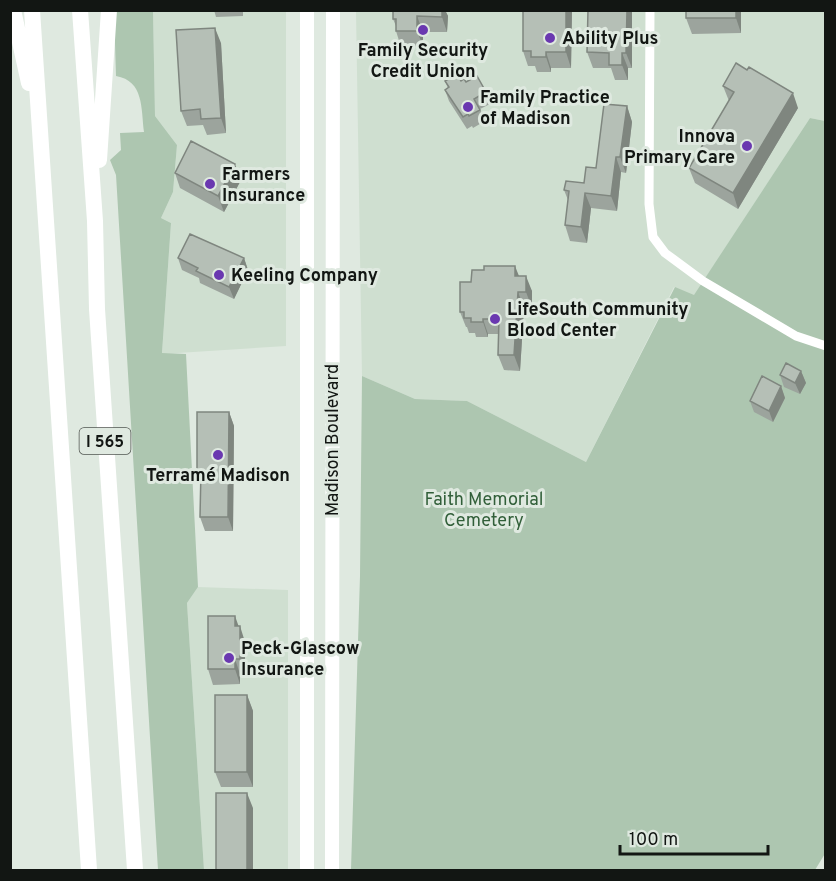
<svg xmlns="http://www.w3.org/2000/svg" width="836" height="881" viewBox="0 0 836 881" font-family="Overpass,sans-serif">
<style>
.built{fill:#cfdfd0}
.green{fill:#adc6b0}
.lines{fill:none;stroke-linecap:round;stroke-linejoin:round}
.minor{stroke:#fff;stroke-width:9}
.secondary{stroke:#fff;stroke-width:14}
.motorway{stroke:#fff;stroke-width:16}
.wall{fill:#9ca49d}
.shaded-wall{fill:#7f867f}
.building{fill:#b5bfb6;stroke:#7f867f;stroke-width:1.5}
.poi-dot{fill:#6a38b0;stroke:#dfe9e0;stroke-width:2}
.labels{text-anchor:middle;stroke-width:6;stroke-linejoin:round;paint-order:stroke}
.shield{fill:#dfe9e0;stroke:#505550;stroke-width:1.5}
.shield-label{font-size:16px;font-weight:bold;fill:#121613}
.poi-label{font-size:18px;font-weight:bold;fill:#121613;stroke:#dfe9e0;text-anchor:start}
.street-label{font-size:18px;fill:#121613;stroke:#dfe9e0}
.park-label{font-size:18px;fill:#315f39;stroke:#dfe9e0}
</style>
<rect width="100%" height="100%" fill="#dfe9e0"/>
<!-- built -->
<path class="built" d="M153 11H286V346L162 354 171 223 161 218 173 192 177 145 155 116Z
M356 11H825V121L810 118 694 296 674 287 586 462 467 401 415 399 362 376Z
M198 587 288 590V870H204L187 603Z"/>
<!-- green -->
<path class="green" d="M114 11H153L155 116 177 145 173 192 161 218 171 223 162 353 186 354 198 587 187 603 204 870H158L116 175 110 160 121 150 120 133 144 132C141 108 144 81 116 76Z
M810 118 825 121 826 852 815 870H351L360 576 362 376 415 399 467 401 586 462 675 287 694 295Z"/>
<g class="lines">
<!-- minor -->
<path class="minor" d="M650 10 649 204 653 237 665 253 703 281 796 336 826 346"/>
<!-- secondary -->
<path class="secondary" d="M307 870V10
M332 870 333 10"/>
<!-- motorway -->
<path class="motorway" d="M13 10 29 83
M32 10 89 870
M80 10 95 221 97 309 135 870
M99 160 109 10"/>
</g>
<!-- wall -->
<path class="wall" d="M214 10H243V16L216 17Z
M393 10H445L448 16 447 32H423V46L401 47 396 31V26L393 19Z
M523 10H572L571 68H551V72H537L535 66H528L523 51Z
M588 10H632V68H628V80H615L611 68H593L587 52Z
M741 10V33L692 34 686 18Z
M221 43 226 133 207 135 203 125 187 126 181 111Z
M445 81H461L466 82 486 92 490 104 480 109 485 121 473 128 472 126 467 129 449 101 445 90 448 88Z
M723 86 798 108 738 209 695 183 689 168 729 101Z
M627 106 632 122 626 173 621 172 617 211 591 208 587 243 570 241 565 225 568 200 564 190 584 183 596 168Z
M175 173 241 180 224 212 180 188Z
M178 258H244L248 270 234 299 200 283 199 278 182 270Z
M519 276 532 291V308H524L520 371 504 370 498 355 499 334H488V337H476L475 333H469L467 327H466L460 312 471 282Z
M801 371 806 383 800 394 784 387 780 375Z
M781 386 785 398 773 422 754 412 750 401Z
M229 412 234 426 233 531H205L200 517 201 482 197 470Z
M238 626 245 642V674H240V684L213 685 208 669Z
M247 695 253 711V787H221L215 772Z"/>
<!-- shaded-wall -->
<path class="shaded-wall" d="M442 10H445L448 16 447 32 442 17Z
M566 10H572L571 68 566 52Z
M627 10H632V68L626 53Z
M736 10H741V33L736 18Z
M417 16 423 32V46L417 31Z
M215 28 221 43 226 133 221 118Z
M546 52 551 68V72L546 57Z
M622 53 628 68V80L622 65Z
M793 93 798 108 738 209 733 193Z
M627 106 632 122 626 173 620 157Z
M616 157 621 172 617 211 611 196Z
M235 164 241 180 224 212 218 196Z
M585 193 591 208 587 243 581 227Z
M244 258 248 270 234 299 229 287Z
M515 266 521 281 515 276Z
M526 276 532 291V308L526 292Z
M518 292 524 308 520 371 514 355Z
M483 319 488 334V337L483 322Z
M801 371 806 383 800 394 795 383Z
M781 386 785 398 773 422 769 411Z
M229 412 234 426 233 531 228 517Z
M235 616 240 630V626L245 642V674L240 659 235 626Z
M235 659 240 674V684L235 669Z
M247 695 253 711V787L247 772Z
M247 793 253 808V870H247Z"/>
<!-- building -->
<path class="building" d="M393 10H442V17L417 16V31H396V19H393Z
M523 10H566V52H546V57H531V51H523Z
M588 10H627L626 53H622V65H609V53L587 52Z
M686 10H736V18H686Z
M215 28 221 118 201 119 200 109 181 111 176 30Z
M736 63 747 70 749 67 793 93 733 193 689 168 734 92 723 86Z
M457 74 461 81 464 79 466 82 477 76 486 92 474 99 480 110 469 116 468 114 463 117 445 90 449 87 445 81Z
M604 104 627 106 620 157H616L611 196 585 193 581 227 565 225 569 191 564 190 566 181 584 183 586 167 596 168Z
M191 141 235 164 218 196 175 173Z
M190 234 244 258 229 287 196 271 198 268 178 258Z
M484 266H515V276H526V292H518L514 355H498L499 319H483V322H471V318H464V312H460V282H471L472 270H484Z
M786 363 801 371 795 383 780 375Z
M762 376 781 386 769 411 750 401Z
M197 412H229L228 517H200L201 470H197Z
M208 616H235V626H240V659H235V669H208Z
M215 695H247V772H215Z
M216 793H247V870H216Z"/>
<!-- markers -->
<g class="poi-dot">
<circle cx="423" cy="30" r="6"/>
<circle cx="550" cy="38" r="6"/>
<circle cx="468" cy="107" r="6"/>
<circle cx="747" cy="146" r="6"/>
<circle cx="210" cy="184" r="6"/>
<circle cx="219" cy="275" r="6"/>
<circle cx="495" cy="319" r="6"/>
<circle cx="218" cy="455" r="6"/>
<circle cx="229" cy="658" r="6"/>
</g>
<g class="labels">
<!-- shield labels -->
<rect class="shield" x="79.5" y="428" width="51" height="26" rx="4.5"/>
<g class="shield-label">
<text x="105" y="447">I 565</text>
</g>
<!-- poi labels -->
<g class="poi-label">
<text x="562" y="44">Ability Plus</text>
<text x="423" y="56" text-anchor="middle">Family Security<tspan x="423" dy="21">Credit Union</tspan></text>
<text x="480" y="103">Family Practice<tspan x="480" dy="21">of Madison</tspan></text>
<text x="735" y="142" text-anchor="end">Innova<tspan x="735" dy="21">Primary Care</tspan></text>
<text x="222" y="180">Farmers<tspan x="222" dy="21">Insurance</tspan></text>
<text x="231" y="281">Keeling Company</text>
<text x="507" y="315">LifeSouth Community<tspan x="507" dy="21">Blood Center</tspan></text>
<text x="218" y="481" text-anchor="middle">Terramé Madison</text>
<text x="241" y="654">Peck-Glascow<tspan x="241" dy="21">Insurance</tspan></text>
</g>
<!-- street labels -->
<g class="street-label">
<text transform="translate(332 440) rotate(-90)" y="6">Madison Boulevard</text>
</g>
<!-- park labels -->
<g class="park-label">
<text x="484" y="505">Faith Memorial<tspan x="484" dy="21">Cemetery</tspan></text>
</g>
</g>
<!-- border -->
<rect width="836" height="881" fill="none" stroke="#121613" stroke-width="24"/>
<!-- scale -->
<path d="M620 845v9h148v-9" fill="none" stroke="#121613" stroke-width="3"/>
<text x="629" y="845" font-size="18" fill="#121613" stroke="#dfe9e0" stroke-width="4.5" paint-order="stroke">100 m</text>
</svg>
